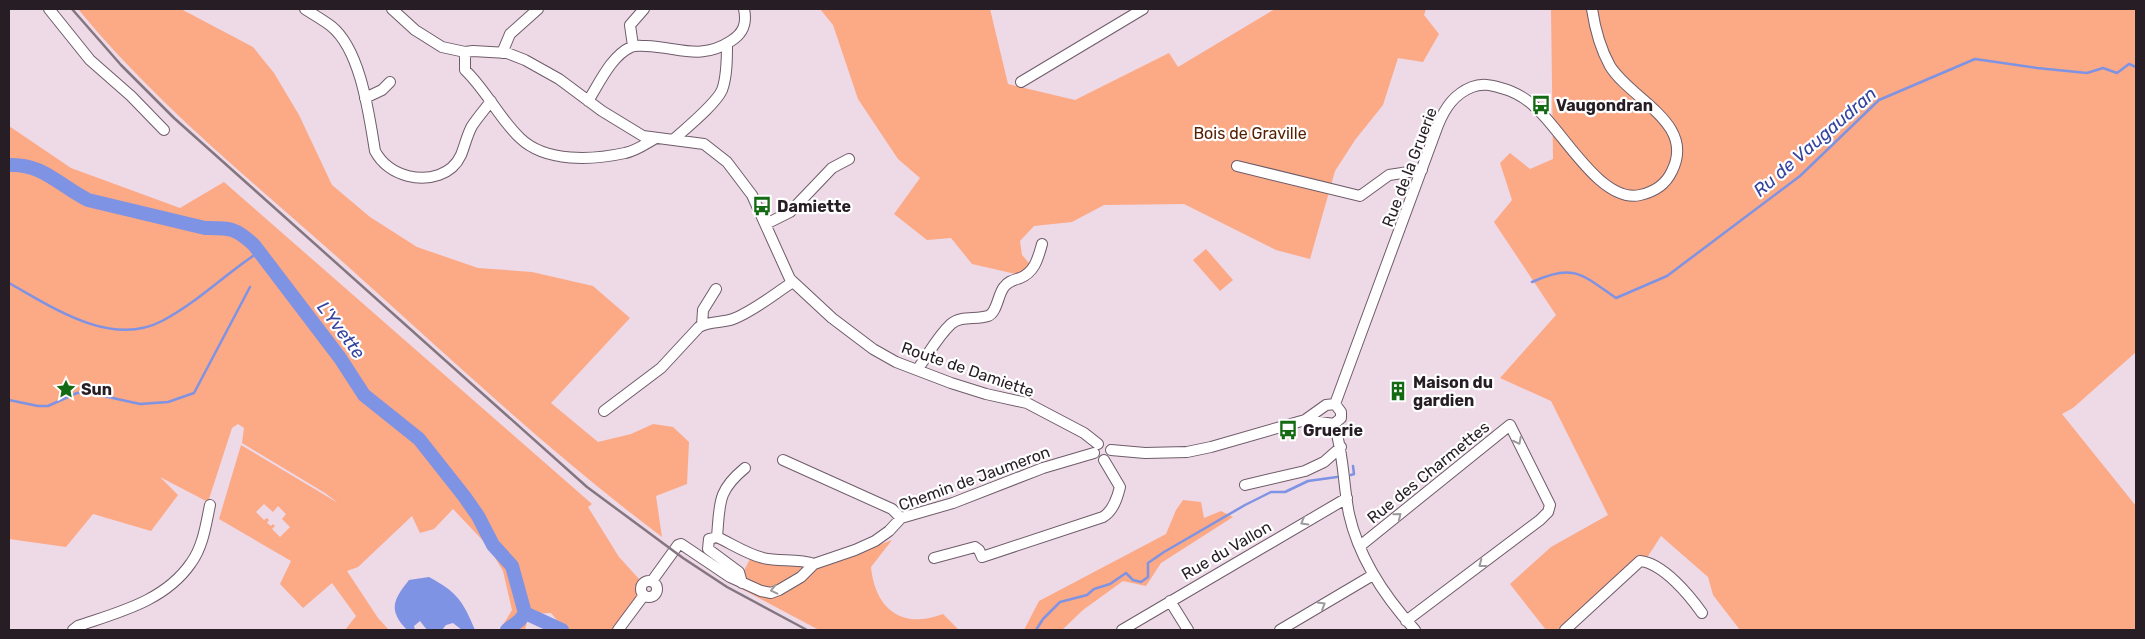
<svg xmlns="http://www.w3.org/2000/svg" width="2145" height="639" viewBox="0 0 2145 639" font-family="Rubik,sans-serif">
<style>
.green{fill:#fca986;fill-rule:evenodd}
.water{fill:#7e93e3}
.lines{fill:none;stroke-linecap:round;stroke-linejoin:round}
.stream{stroke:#7e93e3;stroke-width:2.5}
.river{stroke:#7e93e3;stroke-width:14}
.minor-casing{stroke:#6e5c69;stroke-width:12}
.minor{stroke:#fff;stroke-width:10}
.rail{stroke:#847680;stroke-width:2.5}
.oneway{stroke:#9d9a9c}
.labels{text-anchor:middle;stroke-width:4.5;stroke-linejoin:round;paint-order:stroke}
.poi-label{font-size:16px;font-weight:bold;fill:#261e24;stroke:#fff;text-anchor:start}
.park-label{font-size:16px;fill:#572003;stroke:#fff}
.street-label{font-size:16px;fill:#261e24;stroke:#fff}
.water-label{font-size:18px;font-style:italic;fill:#3443a0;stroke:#fff}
</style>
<rect width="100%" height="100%" fill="#eed9e7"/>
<!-- green -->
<path class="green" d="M78 9H181L253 47 274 73 299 115 332 185 370 217 417 247 478 268 532 272 593 286 630 318 551 403 598 442 631 434 653 424 673 427 689 442 687 484 656 496 662 537C550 453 448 356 344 263 253 182 156 104 78 9Z
M820 9H990L1008 84 1075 100 1169 53 1178 67 1275 9H1426L1424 15 1439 34 1423 62 1398 58 1383 105 1355 140 1335 171 1310 259 1276 250 1184 204 1104 205 1072 222 1034 226 1020 241 1022 255 1029 263 1024 276 972 264 951 238 927 240 894 214 920 178 898 159 858 99 833 25Z
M1551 9H2136V352L2073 408 2062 414 2136 506V630H1740L1713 595 1708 577 1661 536 1641 567 1572 630H1546L1510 584 1551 547 1608 515 1551 401 1500 378 1556 315 1494 222 1512 200 1500 163 1510 153 1530 169 1553 159Z
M9 126 71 168 180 208 224 182 592 504 588 507 619 557 640 580 635 586 637 596 615 630H565L551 613 529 614 525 630H500L512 610 503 571 488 546 453 509 434 529 420 533 412 516 358 567 347 571 378 618 389 630H345L356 616 332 583 303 608 280 584 291 561 219 519 241 445 338 503 325 493 242 443 244 428 238 424 232 428 208 502 160 477 178 495 151 531 93 514 66 547 9 539ZM264 504 273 512 278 506 286 514 282 519 290 527 280 537 272 529 275 526 273 524 271 526 267 523 269 520 267 518 264 520 256 512Z
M1206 249 1233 280 1220 291 1193 260Z
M1183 500 1201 502 1204 518 1221 511 1233 517 1161 563 1146 586 1123 581 1083 610 1062 630H1024L1039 601 1166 534 1176 510Z
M892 540 871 567C875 609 902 630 943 614L959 630H819L736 586 751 557 777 564 850 556Z"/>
<!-- water -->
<path class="water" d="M429 577C457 592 463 601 475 630H462L453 623 446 625 442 630H427L420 621 414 626 415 630H407C388 610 393 600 409 580Z"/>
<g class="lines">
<!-- stream -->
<path class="stream" d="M1532 282C1574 263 1581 274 1616 298L1667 276 1800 176 1879 100 1975 59 2037 68 2087 73 2103 68 2117 73 2129 64 2136 67
M9 283C52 307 111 348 162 321 197 303 226 273 259 252
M9 400 38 406H48L77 393H90L140 404 168 402 194 393 250 287
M1351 475 1354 474 1353 466
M1036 630 1043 619 1060 602 1087 595 1094 589 1110 584 1126 573 1133 580 1141 582 1148 577V563L1164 552 1245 505 1271 492H1285L1308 481 1337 477"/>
<!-- river -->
<path class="river" d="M9 165C42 163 60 186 88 200L205 228C229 228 235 227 254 245L340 358 364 395 419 439 464 496 478 516 493 545 512 566 525 613 562 630
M507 630 520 620 525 613"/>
<defs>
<path id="minor" d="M49 9 90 60 131 96 164 130
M305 9C314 15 323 20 331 26 361 50 369 115 375 151 382 164 393 172 408 176 429 181 452 175 461 155 465 145 467 135 472 126 478 117 485 109 491 101
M392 9 415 30 442 47 465 52 473 51 507 53 525 60 559 79 602 111 643 136 704 144 727 162 752 195 790 279 832 318 873 349 896 362 951 383 986 394 1027 403 1084 433 1098 444
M633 46 630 25 644 9
M465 52V70C486 90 499 118 520 138 546 163 593 160 625 153 636 151 647 143 656 138
M502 53 510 34 538 9
M1021 82 1143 9
M365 98 382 90 390 82
M588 101C599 84 611 56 631 47 635 45 641 46 646 46 679 47 700 61 731 41 744 33 747 23 744 9
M673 140C685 129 716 104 722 90 727 77 727 58 727 44
M1237 166 1360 196 1389 175 1422 170
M766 224 790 212 832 168 849 159
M702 325 703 310 716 289
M917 370C928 355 937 337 951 324 961 315 976 320 988 316 997 313 998 294 1004 287 1008 281 1014 280 1020 278 1035 272 1038 258 1042 244
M1335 404 1438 125C1445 108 1454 94 1472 87 1482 83 1491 85 1501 88 1513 91 1525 98 1534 106 1561 128 1600 204 1640 195 1654 192 1666 184 1672 171 1696 123 1631 100 1610 66 1600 48 1595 29 1592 9
M604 411 661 368 699 327C709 321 722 323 733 319 754 311 774 294 793 282
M1334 424C1344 454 1343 484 1349 514 1359 559 1385 597 1415 630
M1111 450 1145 453 1187 452 1211 447 1305 420 1326 405 1335 404 1341 412V418L1334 424 1305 420
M783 460 892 509 901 518
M1245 485 1305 471 1324 462 1341 447
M717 537C720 503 717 491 745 468
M1360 546 1510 425 1550 505 1548 512 1540 520 1406 621
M934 558 975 547 979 550 982 557 1103 517C1113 511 1117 499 1120 487L1104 460
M641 589a8 8 0 1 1 16 0a8 8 0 1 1-16 0Z
M652 581 678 545 681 544 730 577 761 591 771 593 779 590 801 577 814 564 855 550 875 541 889 531 901 518 953 503 1043 468 1094 453
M742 583 739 572 708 549 709 539 717 537C732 544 747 554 763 558 780 562 798 558 814 564
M1170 601 1188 630
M73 630 78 626C119 612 165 601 191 563 203 547 206 524 210 505
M618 630 644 595
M1122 630 1347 498
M1280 630 1373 575
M1565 630 1640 561C1663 563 1690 596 1702 613"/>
</defs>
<!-- minor casing -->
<use href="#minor" class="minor-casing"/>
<!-- minor -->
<use href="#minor" class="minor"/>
<!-- rail -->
<path class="rail" d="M72 9 121 65 174 118 587 487 683 558 727 587 807 630"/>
</g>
<!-- one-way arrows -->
<defs><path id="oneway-chevron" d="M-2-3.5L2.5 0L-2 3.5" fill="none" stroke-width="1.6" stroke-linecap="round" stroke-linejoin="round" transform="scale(1.25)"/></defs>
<g class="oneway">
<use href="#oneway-chevron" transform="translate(1518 441) rotate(63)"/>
<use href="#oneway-chevron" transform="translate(1398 516) rotate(-39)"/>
<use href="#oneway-chevron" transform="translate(1304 522) rotate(150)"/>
<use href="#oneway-chevron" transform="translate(1482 564) rotate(143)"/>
<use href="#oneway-chevron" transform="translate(774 590) rotate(167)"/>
<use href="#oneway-chevron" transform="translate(1322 605) rotate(-31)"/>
</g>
<!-- icons -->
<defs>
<symbol id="bus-bare" viewBox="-9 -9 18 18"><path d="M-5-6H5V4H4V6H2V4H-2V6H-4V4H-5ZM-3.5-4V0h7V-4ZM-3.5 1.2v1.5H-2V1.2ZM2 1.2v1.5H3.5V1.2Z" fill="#136a12" stroke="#fff" stroke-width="2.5" paint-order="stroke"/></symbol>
<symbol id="sight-bare" viewBox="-9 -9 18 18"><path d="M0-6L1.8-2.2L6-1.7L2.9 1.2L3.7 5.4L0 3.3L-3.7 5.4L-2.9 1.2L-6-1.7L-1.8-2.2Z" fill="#136a12" stroke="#fff" stroke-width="2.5" paint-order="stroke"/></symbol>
<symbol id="building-bare" viewBox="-9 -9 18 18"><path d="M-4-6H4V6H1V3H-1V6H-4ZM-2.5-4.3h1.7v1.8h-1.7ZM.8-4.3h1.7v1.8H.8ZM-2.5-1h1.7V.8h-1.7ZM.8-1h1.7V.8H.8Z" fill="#136a12" stroke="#fff" stroke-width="2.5" paint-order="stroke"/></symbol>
</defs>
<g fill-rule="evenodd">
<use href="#bus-bare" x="1527" y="91" width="28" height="28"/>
<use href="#bus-bare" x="748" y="192" width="28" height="28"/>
<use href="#sight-bare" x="52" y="375" width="28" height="28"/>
<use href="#building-bare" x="1384" y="377" width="28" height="28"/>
<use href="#bus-bare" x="1274" y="416" width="28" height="28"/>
</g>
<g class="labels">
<!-- poi labels -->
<g class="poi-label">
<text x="1556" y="111">Vaugondran</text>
<text x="777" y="212">Damiette</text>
<text x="1413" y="388">Maison du<tspan x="1413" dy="18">gardien</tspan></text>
<text x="81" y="395">Sun</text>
<text x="1303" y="436">Gruerie</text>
</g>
<!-- park labels -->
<g class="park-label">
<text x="1250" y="139">Bois de Graville</text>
</g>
<!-- street labels -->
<g class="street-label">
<text transform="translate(1409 167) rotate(-69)" y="6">Rue de la Gruerie</text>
<text transform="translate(968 369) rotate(19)" y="6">Route de Damiette</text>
<text transform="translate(1428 472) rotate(-39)" y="6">Rue des Charmettes</text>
<text transform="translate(974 478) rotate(-20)" y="6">Chemin de Jaumeron</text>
<text transform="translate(1226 550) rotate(-30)" y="6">Rue du Vallon</text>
</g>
<!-- water labels -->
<g class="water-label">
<text transform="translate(1815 142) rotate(-41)" y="6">Ru de Vaugaudran</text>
<text transform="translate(341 330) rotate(53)" y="6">L'Yvette</text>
</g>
</g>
<!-- border -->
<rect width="2145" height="639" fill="none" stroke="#261e24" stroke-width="20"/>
</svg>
